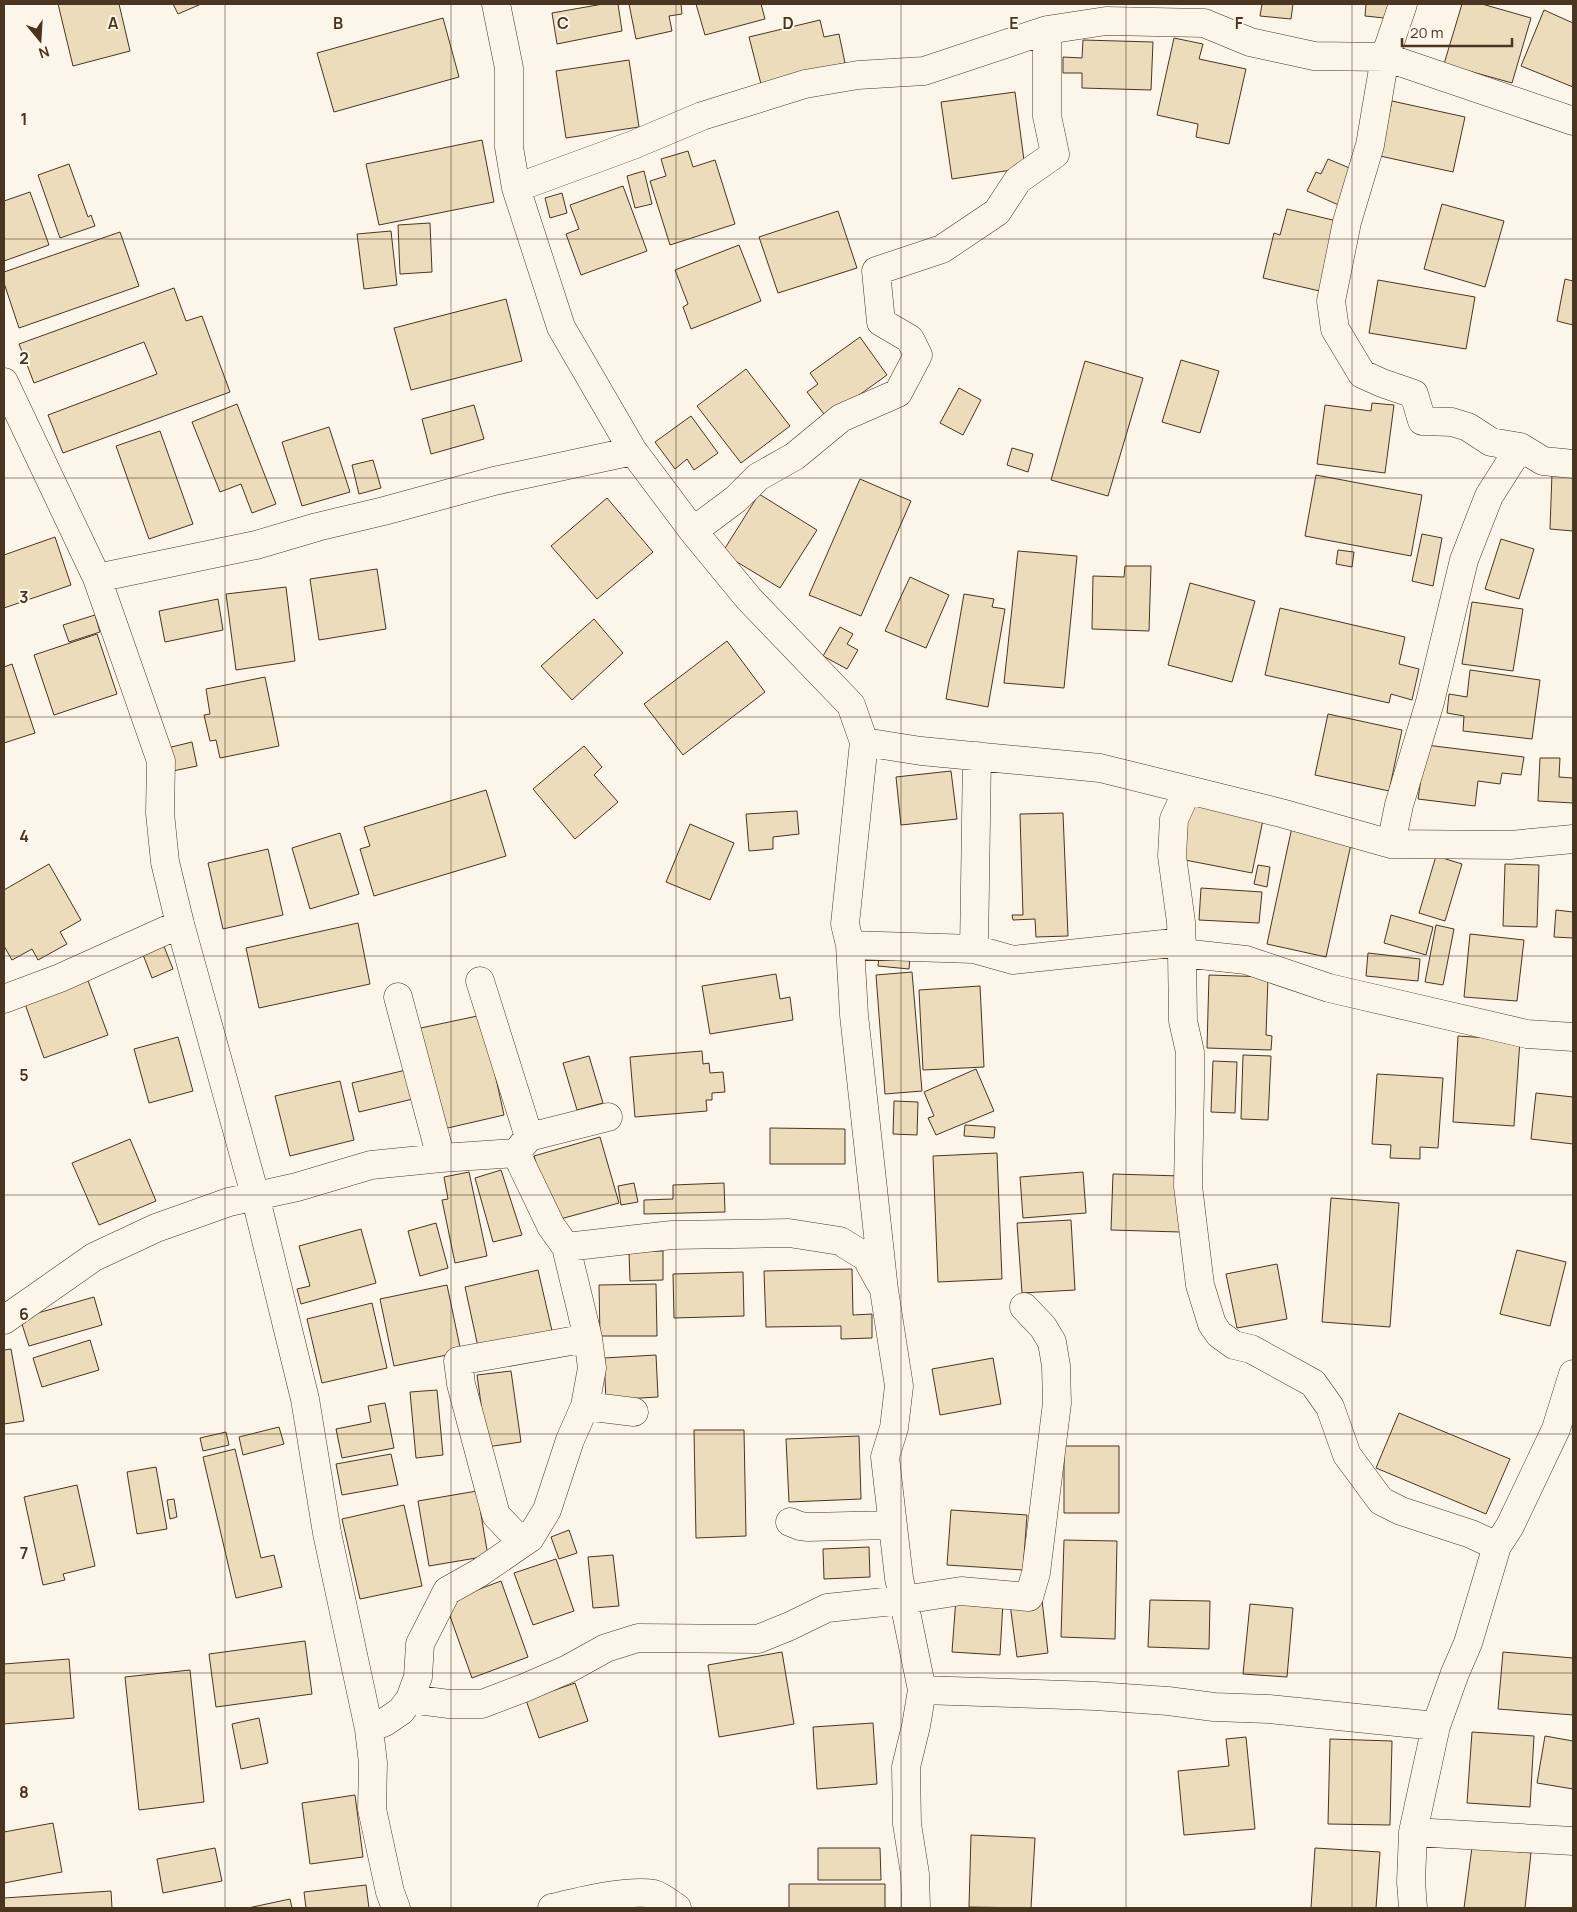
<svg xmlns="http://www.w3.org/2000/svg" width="1577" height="1912" viewBox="0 0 1577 1912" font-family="Manrope,sans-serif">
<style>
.building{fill:#ecdcbc;stroke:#4a3520}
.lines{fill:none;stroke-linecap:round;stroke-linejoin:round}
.minor-casing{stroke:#4a3520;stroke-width:29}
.minor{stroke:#fbf6e9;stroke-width:28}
.grid{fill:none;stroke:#4a3520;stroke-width:1;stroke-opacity:0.55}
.grid-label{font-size:16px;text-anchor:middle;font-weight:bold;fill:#4a3520;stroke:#fbf6e9;stroke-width:4;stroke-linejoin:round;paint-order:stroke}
</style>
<rect width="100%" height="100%" fill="#fbf6e9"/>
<!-- building -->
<path class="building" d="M58 4H119L130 51 73 66Z
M173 4H201L178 14Z
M603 4H618L622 31 557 44 552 13Z
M629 4H681L682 14 669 16 672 31 636 39Z
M696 4H761L765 19 705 35Z
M1262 4H1293L1291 19 1260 16Z
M1366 4H1396L1394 19 1365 16Z
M1462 4H1482L1531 18 1512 83 1444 64Z
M1544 10 1573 23V87L1521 66Z
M443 18 459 77 334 112 317 53Z
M820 20 824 37 839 34 845 63 761 84 749 37Z
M1174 38 1203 44 1199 59 1246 69 1229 144 1196 137 1198 124 1157 115Z
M1083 40 1153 42 1151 90 1082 88V73H1063V57L1082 58Z
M629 60 639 127 566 138 556 71Z
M1015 92 1025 168 952 179 941 102Z
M1392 101 1465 117 1453 172 1380 156Z
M482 140 494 202 379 225 366 164Z
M688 151 693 167 715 160 735 224 670 245 650 181 666 176 661 159Z
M1328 159 1359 172 1343 207 1307 191 1316 172 1321 174Z
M69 164 88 217 91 215 95 226 60 238 38 175Z
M644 171 652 204 635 208 627 176Z
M623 186 647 251 581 275 566 234 579 229 570 205Z
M30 192 49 245 4 261V201Z
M562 193 567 213 550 218 545 198Z
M1442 204 1504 221 1485 287 1424 269Z
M1287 209 1341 222 1324 292 1263 278 1274 233 1280 235Z
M838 211 857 268 778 293 759 237Z
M430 223 432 272 400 274 398 225Z
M391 231 397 285 364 289 357 234Z
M120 232 139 286 19 328 4 283V272Z
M739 245 761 301 691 329 683 307 688 304 675 270Z
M1565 279 1573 281V325L1557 321Z
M1378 280 1475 297 1466 349 1369 333Z
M174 288 186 321 202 316 230 392 63 453 48 415 157 374 144 342 34 383 19 344Z
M506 299 522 361 411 390 394 328Z
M860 337 887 375 827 418 807 392 818 384 810 373Z
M1181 360 1219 371 1200 433 1162 422Z
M1085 361 1143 378 1108 496 1051 480Z
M746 369 790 426 741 463 697 406Z
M959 388 981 400 963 435 940 423Z
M1372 403 1394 405 1385 473 1317 464 1325 405 1371 411Z
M237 404 276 504 252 513 241 484 220 492 192 422Z
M474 405 484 439 431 454 422 419Z
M691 416 718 453 694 470 687 459 675 469 655 442Z
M329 427 350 492 302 506 282 442Z
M160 431 193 524 149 539 116 446Z
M1012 448 1033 454 1028 472 1007 465Z
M373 460 381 488 359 494 352 465Z
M1552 473 1573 474V531L1550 529Z
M1316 475 1422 495 1411 556 1305 536Z
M860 479 911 501 861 616 809 595Z
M759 494 817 530 780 588 722 553Z
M607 498 653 552 597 599 551 546Z
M1422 534 1442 538 1433 586 1412 581Z
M55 537 71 585 4 608V555Z
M1501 539 1534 549 1519 599 1485 589Z
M1338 550 1354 552 1352 567 1336 564Z
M1018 551 1077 556 1064 688 1004 683Z
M1125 566H1151L1149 631 1092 629 1093 576 1124 577Z
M377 569 386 629 319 640 310 579Z
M910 577 949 595 926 648 885 631Z
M1190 583 1255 601 1232 682 1168 665Z
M286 587 295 661 236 670 226 594Z
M964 594 994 599 992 607 1005 609 988 707 946 699Z
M218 599 223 630 165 642 159 611Z
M1472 602 1523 609 1513 671 1462 664Z
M1280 608 1405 637 1399 664 1419 669 1412 700 1391 694 1389 703 1265 675Z
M95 615 100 632 69 642 63 625Z
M594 619 623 653 572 700 541 666Z
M840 627 853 634 847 644 858 650 847 669 823 656Z
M97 634 117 694 54 715 34 655Z
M727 641 765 692 683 755 644 704Z
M12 664 35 733 4 743V667Z
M1470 670 1540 680 1532 739 1463 731 1464 716 1447 713 1449 694 1467 697Z
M265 677 279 746 220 758 216 740 210 741 204 715 210 714 206 689Z
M1328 714 1402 730 1389 791 1315 775Z
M192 742 197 766 168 772 163 749Z
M1426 745 1524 757 1521 775 1502 773 1500 784 1478 781 1475 806 1418 799Z
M584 746 602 767 594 775 618 802 575 839 533 789Z
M1540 758H1560L1559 777 1573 778V803L1538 801Z
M951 771 957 819 901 825 896 777Z
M486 790 506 856 374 896 360 849 370 846 364 827Z
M1192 801 1264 815 1252 873 1180 859Z
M797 811 799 834 773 837V849L749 851 746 814Z
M1063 813 1068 936 1036 937 1035 919 1013 920 1012 915H1023L1020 814Z
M690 824 734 843 710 900 666 882Z
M1292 827 1352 840 1326 957 1267 944Z
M340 833 359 894 310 909 292 848Z
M268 849 283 915 223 929 208 863Z
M1436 856 1462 864 1445 921 1419 913Z
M49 864 81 920 60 932 67 944 38 960 32 949 12 960 4 946V890Z
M1505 864 1539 865 1537 927 1503 926Z
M1258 865 1270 867 1267 887 1254 884Z
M1201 888 1262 892 1259 923 1199 920Z
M1556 910 1573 912V938L1554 937Z
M1391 915 1433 927 1426 955 1384 943Z
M358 923 370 984 259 1008 246 948Z
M1436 925 1454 929 1443 985 1425 982Z
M1470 934 1524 940 1517 1001 1464 997Z
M163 944 173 969 152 978 142 952Z
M1368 953 1420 959 1418 981 1366 976Z
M879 955 910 958 909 969 878 966Z
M912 972 922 1091 885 1094 876 975Z
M776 974 780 999 790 997 793 1020 710 1034 702 986Z
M1209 975 1268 977 1266 1035 1272 1036 1271 1050 1207 1048Z
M87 978 108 1035 44 1058 24 1001Z
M980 986 984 1067 923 1070 919 990Z
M482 1015 504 1115 439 1130 416 1029Z
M1458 1036 1520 1040 1514 1126 1453 1122Z
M178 1037 193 1091 149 1103 134 1049Z
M702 1051 703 1064 709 1063 710 1073 723 1072 725 1092 712 1093V1100H706L707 1111 635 1117 630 1057Z
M1243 1055 1271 1056 1268 1120 1241 1119Z
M589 1056 603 1103 577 1110 563 1063Z
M1213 1061 1237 1062 1235 1113 1211 1112Z
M410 1069 417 1098 359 1112 352 1083Z
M976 1069 994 1111 936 1135 928 1118 934 1116 924 1092Z
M1377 1074 1443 1078 1438 1148 1420 1147V1159L1390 1158 1391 1145 1372 1144Z
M340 1081 354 1140 290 1156 275 1096Z
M1536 1093 1573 1097V1144L1531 1139Z
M894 1101 918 1102 917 1135 893 1134Z
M965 1125 995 1127 994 1138 964 1136Z
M770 1128 845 1129V1164H770Z
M600 1137 619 1203 553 1221 534 1156Z
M130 1139 156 1201 99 1225 72 1163Z
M997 1153 1002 1279 938 1282 933 1156Z
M501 1170 522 1235 493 1242 475 1178Z
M469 1172 487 1256 455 1263 442 1200 448 1199 444 1177Z
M1083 1172 1086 1213 1023 1218 1020 1177Z
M1113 1174 1181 1176 1180 1232 1111 1230Z
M634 1183 638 1202 621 1205 618 1186Z
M724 1183 725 1212 644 1214V1200L673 1199V1185Z
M1331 1198 1399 1203 1390 1327 1322 1322Z
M1071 1220 1075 1290 1022 1293 1017 1223Z
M436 1223 448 1268 420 1276 408 1231Z
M361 1229 376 1283 301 1304 297 1289 310 1286 299 1246Z
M1517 1250 1566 1262 1550 1326 1500 1314Z
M663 1251V1280L630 1281 629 1252Z
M1277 1264 1287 1319 1237 1328 1226 1274Z
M852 1269 853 1315 872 1314V1338L841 1339V1326L766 1327 764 1271Z
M538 1270 552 1331 478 1347 465 1287Z
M743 1272 744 1316 674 1318 673 1274Z
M656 1284 657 1336H600L599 1285Z
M447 1285 461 1352 394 1366 380 1299Z
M94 1297 102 1325 29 1346 20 1318Z
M372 1303 387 1368 322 1383 307 1319Z
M90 1340 99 1370 42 1387 33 1358Z
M11 1349 24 1421 4 1424V1350Z
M656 1355 658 1397 606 1400 604 1358Z
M993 1358 1001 1404 940 1415 932 1369Z
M511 1371 521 1442 487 1447 477 1375Z
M437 1390 443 1455 416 1458 410 1392Z
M385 1403 394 1448 342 1458 336 1429 371 1422 368 1406Z
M1399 1413 1510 1459 1486 1514 1376 1468Z
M279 1427 284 1444 243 1455 239 1437Z
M694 1430H744L746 1536 696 1538Z
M226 1432 229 1445 203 1451 200 1438Z
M859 1436 861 1499 789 1502 786 1439Z
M1064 1446H1119V1513H1064Z
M235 1449 261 1558 274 1555 282 1587 236 1598 203 1457Z
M391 1454 398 1485 342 1495 336 1464Z
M156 1467 167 1529 137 1534 127 1472Z
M77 1485 95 1566 63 1574 65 1580 43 1585 24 1497Z
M477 1491 488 1556 429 1566 418 1501Z
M174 1499 177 1517 170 1519 167 1500Z
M404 1505 422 1586 360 1599 342 1519Z
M951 1510 1027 1515 1023 1570 947 1565Z
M569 1530 577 1553 559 1559 551 1537Z
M1064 1540 1117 1541 1115 1639 1061 1637Z
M869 1547 870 1577 824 1579 823 1549Z
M613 1555 619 1606 593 1608 588 1557Z
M556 1559 574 1611 533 1625 514 1573Z
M501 1581 528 1657 472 1678 445 1602Z
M956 1598 1003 1602 1000 1655 952 1652Z
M1042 1600 1048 1653 1017 1657 1010 1604Z
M1150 1600 1210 1601 1209 1649 1148 1647Z
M1250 1604 1293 1608 1287 1677 1243 1674Z
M305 1641 312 1694 216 1707 209 1654Z
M782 1652 794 1724 719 1737 708 1665Z
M1503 1652 1573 1658V1715L1498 1709Z
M69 1659 74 1718 4 1724V1664Z
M190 1670 204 1802 139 1810 125 1677Z
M575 1683 588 1721 539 1738 526 1700Z
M259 1718 268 1763 241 1769 232 1724Z
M873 1723 877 1784 817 1789 813 1727Z
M1472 1732 1534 1736 1530 1807 1467 1803Z
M1545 1736 1573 1741V1789L1537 1783Z
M1246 1737 1255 1829 1184 1835 1178 1771 1229 1766 1226 1739Z
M1330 1739 1392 1741 1390 1825 1328 1824Z
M355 1795 363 1857 310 1864 302 1803Z
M53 1823 62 1872 4 1883V1832Z
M971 1835 1035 1838 1031 1908 969 1907Z
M1472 1847 1531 1853 1525 1908H1464Z
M215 1848 222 1881 163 1893 157 1859Z
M818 1848H880L881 1880H818Z
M1315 1848 1380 1852 1376 1908H1311Z
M789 1884H885V1908H789Z
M366 1885 369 1908H306L304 1892Z
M111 1891 112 1908H4V1898Z
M290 1899 292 1908H248Z"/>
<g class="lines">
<defs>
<path id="minor" d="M496 4 509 68V147L516 188 561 327 633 451 693 531 749 599 851 705 864 742 921 751 1100 768 1281 813 1391 844 1510 845 1573 839
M516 188 633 145 702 116 805 84 858 75 924 71 1047 30
M4 382 97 578
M1520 447 1543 461 1573 464
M693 531 736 499 758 477 795 456 841 418 898 393 918 355 910 339 881 322 876 271 942 249 997 212 1018 180 1055 154 1047 116V30L1106 21 1204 23 1250 42 1314 56 1385 57 1573 121
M864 742 845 924 850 945 854 1015 884 1290 899 1386 894 1428 885 1457 899 1578 922 1690 916 1726 906 1767 907 1824 915 1874 916 1908
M1187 791 1174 819 1172 856 1181 922 1182 953 1246 960 1329 988 1527 1034 1573 1037
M1391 844 1399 805 1430 702 1464 560 1489 496 1520 447 1491 442 1468 427 1452 422 1422 421 1414 394 1382 383 1362 374 1335 329 1331 301 1347 222 1370 145 1385 57 1403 4
M850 945 974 949 1013 960 1182 942
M974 949 977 756
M1182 953 1183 1021 1190 1052V1087L1188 1186 1200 1285 1212 1324 1219 1334 1234 1345 1251 1349 1313 1383 1330 1407 1347 1455 1381 1501 1401 1511 1471 1534 1497 1546
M480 981 529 1137
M398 997 441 1158
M4 999 60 978 180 924
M566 1247 672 1235 789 1233 840 1241 866 1257 881 1284
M4 1320 94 1257 156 1228 229 1202 297 1187 371 1165 441 1158 516 1153 529 1137 608 1117
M585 1406 634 1412
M790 1522 800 1526 808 1527 892 1525
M530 1538 514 1534 496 1515 461 1384 458 1361 588 1338
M922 1690 1095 1696 1168 1701 1214 1707 1269 1709 1436 1726
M410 1699 449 1704H482L524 1688 568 1669 606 1648 638 1638 758 1639 790 1626 827 1608 903 1600 961 1591 1029 1597 1036 1573 1057 1403 1056 1366 1052 1342 1043 1327 1024 1307
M369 1729 385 1722 401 1711 410 1699 418 1677 420 1644 447 1591 479 1573 530 1538 547 1510 570 1440 585 1406 592 1368 588 1338 566 1247 551 1226 516 1153
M1413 1832 1573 1841
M396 1908 390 1892 372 1809 373 1763 369 1729 327 1533 305 1399 255 1195 180 924 165 862 160 813 161 761 97 578 256 545 317 527 384 511 494 481 633 451
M552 1908C578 1902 628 1889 654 1894 661 1896 671 1904 677 1908
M1413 1908 1411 1882 1413 1832 1436 1726 1455 1673 1468 1643 1497 1546 1510 1526 1556 1429 1573 1374"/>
</defs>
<!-- minor casing -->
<use href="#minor" class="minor-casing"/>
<!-- minor -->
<use href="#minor" class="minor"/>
</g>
<!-- grid -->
<path class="grid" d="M225 4V1908M451 4V1908M676 4V1908M901 4V1908M1126 4V1908M1352 4V1908M4 239H1573M4 478H1573M4 717H1573M4 956H1573M4 1195H1573M4 1434H1573M4 1673H1573"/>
<g class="grid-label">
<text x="113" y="29">A</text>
<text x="338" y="29">B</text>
<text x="563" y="29">C</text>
<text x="788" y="29">D</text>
<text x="1014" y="29">E</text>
<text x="1239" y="29">F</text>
<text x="24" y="125">1</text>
<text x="24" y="364">2</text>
<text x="24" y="603">3</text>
<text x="24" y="842">4</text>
<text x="24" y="1081">5</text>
<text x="24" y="1320">6</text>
<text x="24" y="1559">7</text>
<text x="24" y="1798">8</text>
</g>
<!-- border -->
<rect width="1577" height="1912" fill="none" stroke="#4a3520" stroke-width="10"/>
<!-- north arrow -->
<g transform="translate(40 40) rotate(162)" stroke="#fbf6e9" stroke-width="4" paint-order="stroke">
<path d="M0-4L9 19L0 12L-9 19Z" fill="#4a3520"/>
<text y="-8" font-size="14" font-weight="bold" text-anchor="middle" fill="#4a3520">N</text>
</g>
<!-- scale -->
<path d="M1402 38v8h110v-8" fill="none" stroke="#4a3520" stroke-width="2.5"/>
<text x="1410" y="38" font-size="15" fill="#4a3520" stroke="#fbf6e9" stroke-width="4" paint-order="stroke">20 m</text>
</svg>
